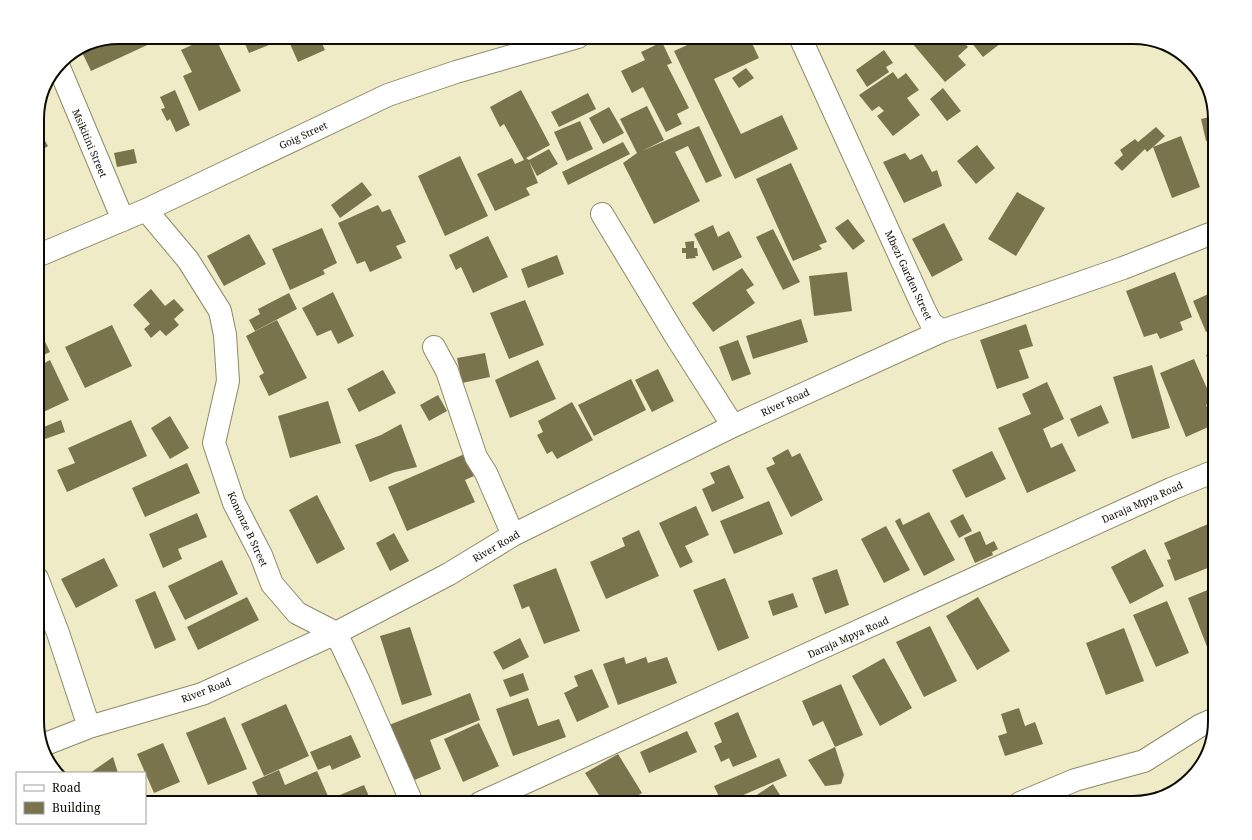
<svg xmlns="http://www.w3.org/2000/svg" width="1252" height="840" viewBox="0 0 1252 840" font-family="'Noto Serif',serif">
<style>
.building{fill:#79744c}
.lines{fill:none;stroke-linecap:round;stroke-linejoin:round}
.minor-casing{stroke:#8d8a69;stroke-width:24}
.minor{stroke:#fff;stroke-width:22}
.labels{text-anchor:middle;stroke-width:3;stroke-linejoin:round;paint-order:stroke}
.street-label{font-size:10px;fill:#0e0c02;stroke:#fff}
.rim{fill:none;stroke:#0e0c02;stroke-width:2}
</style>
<rect width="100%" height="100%" fill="#efebc7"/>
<!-- building -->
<path class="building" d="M119 37H155L156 41 91 71 80 48 88 43Z
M170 37H179L171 41Z
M209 37H215L241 91 199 111 183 76 192 72 181 50Z
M242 37H272L274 43 249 53Z
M287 37H319L325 50 298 62Z
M338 37H349L341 42Z
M705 37H749L759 58 714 79 741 134 782 115 798 149 735 179 674 51Z
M920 37H960L968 47 958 56 966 65 945 82 912 43Z
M967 37H1003L1005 40 983 57Z
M662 42 672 63 667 65 689 108 677 114 682 124 666 132 643 87 632 93 621 71 645 60 641 52Z
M884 50 893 63 886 67 889 72 867 87 856 70Z
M746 68 754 78 739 88 732 78Z
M893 72 898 79 906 73 919 90 907 98 920 115 893 136 877 116 884 111 879 106 872 111 859 95Z
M943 88 961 111 947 121 930 99Z
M175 90 190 125 176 132 170 119 167 121 161 109 165 108 160 97Z
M521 90 550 145 526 158 529 160 549 149 558 164 537 176 529 161 538 183 526 188 530 195 495 211 477 174 512 158 515 164 524 160 504 124 500 127 490 107Z
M588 93 596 109 559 127 551 112Z
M647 106 664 140 642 151 699 126 722 176 706 183 688 146 675 152 700 201 654 224 623 163 637 153 620 119Z
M609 107 624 133 603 144 589 118Z
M1214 116 1215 139 1206 141 1201 119Z
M580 121 593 149 567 161 554 132Z
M37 127 48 146 37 153Z
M1156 127 1165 136 1153 147 1181 136 1200 187 1172 198 1153 147 1147 152 1145 149 1122 171 1114 163 1123 155 1120 150 1135 139 1138 142Z
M623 142 630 154 568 185 562 172Z
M977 145 995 168 976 184 957 161Z
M134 149 137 163 117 167 114 153Z
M905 153 910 160 922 154 932 172 937 170 942 186 904 203 883 162Z
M460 156 488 216 445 236 418 176Z
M791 163 827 242 819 245 822 249 793 261 756 179Z
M362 182 372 195 340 218 331 205Z
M1017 192 1045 208 1016 256 988 239Z
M378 205 382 212 390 209 406 242 396 246 402 258 370 272 365 261 357 264 338 223Z
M848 219 865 241 853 250 835 228Z
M944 223 963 260 932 277 912 239Z
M713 225 718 237 729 231 742 257 713 271 694 234Z
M322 228 337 263 323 270 325 274 290 290 272 249Z
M773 229 800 282 783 290 756 237Z
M249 234 266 264 224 286 207 256Z
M488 236 508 277 473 293 461 267 456 270 449 255Z
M694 241V248H697L698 256H695L696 258 686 259V253H682V248H686L685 242Z
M557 255 564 274 528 288 521 269Z
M742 268 754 285 746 290 755 303 713 332 692 303Z
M847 272 852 311 814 316 809 276Z
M1175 272 1192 317 1180 322 1183 330 1160 339 1157 333 1144 337 1126 291Z
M151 289 165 306 174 299 184 310 174 319 179 325 166 336 160 330 151 338 144 329 150 324 133 305Z
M1215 291V328L1206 332 1193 301Z
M333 292 354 336 338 344 331 330 317 336 302 308Z
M289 293 297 309 255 331 249 320 260 314 258 309Z
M525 300 544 345 509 359 490 313Z
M801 319 808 342 753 359 746 336Z
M277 320 307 378 269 396 259 376 264 373 246 336Z
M1026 324 1033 346 1019 350 1029 378 997 389 980 340Z
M37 325 50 352 37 358Z
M112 325 132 366 85 388 65 347Z
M738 340 751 374 732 381 719 347Z
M1215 351V376L1206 355Z
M485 353 490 377 462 383 457 358Z
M1194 359 1213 402 1206 405 1215 424 1186 437 1160 373Z
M50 360 69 400 37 415V367Z
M538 360 556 399 510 418 495 380Z
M1152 365 1170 428 1132 439 1113 377Z
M658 369 674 401 652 412 635 380Z
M383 370 396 393 359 412 347 389Z
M631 379 646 410 594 436 578 405Z
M1047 382 1064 419 1043 429 1051 448 1062 443 1076 471 1027 493 998 428 1031 414 1022 394Z
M438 395 447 411 429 421 420 405Z
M328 401 341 443 290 458 278 416Z
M572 402 593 440 557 459 552 451 547 454 537 435 543 432 538 421Z
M1101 405 1109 423 1078 437 1070 419Z
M170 416 189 448 170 459 151 428Z
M61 420 65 432 45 439 41 428Z
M131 420 147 456 67 492 57 470 75 463 68 448Z
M401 424 417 467 395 472 370 482 355 445 381 435Z
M788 449 792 457 800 453 823 500 791 517 766 468 775 464 772 458Z
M992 451 1006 479 966 498 952 470Z
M467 453 476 475 465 480 475 502 407 531 388 487Z
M187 463 200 493 145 517 132 488Z
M729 465 744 498 712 512 702 489 715 483 710 473Z
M317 495 345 549 317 564 289 510Z
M769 501 783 534 734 554 720 521Z
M696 506 709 535 685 546 693 562 680 568 659 523Z
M929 512 955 560 924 576 895 521 900 518 903 525Z
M197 513 207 537 178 549 182 559 163 568 149 534Z
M963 514 972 531 959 538 950 521Z
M1208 524 1215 540V565L1175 581 1167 560 1171 559 1164 543Z
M886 526 910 570 884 583 861 539Z
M639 530 659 576 606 599 590 562 625 546 622 538Z
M980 531 986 545 994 541 998 549 992 552 993 555 975 563 964 538Z
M394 533 409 561 390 571 376 543Z
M1145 549 1164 586 1130 604 1111 567Z
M104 558 118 586 76 608 61 579Z
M222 560 238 594 185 620 168 586Z
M556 568 580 631 544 644 529 606 522 609 513 585Z
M837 569 849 605 825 614 812 578Z
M725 578 749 638 718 651 693 590Z
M1215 587V661L1213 662 1188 598Z
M155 591 176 640 155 649 135 600Z
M793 593 798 607 773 616 768 601Z
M247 597 259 620 198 650 187 627Z
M978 597 1010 651 977 670 946 616Z
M1167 601 1189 653 1156 667 1133 615Z
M930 626 957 681 924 697 896 642Z
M410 627 432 695 402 705 380 636Z
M1124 628 1144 681 1106 695 1086 643Z
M520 638 529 657 503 670 493 652Z
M624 657 626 664 646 657 648 663 667 657 677 683 618 705 603 664Z
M884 658 912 708 880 726 852 676Z
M592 669 609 707 577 722 564 693 578 686 574 676Z
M523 673 529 690 510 697 503 680Z
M841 684 863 735 835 747 823 721 813 726 802 701Z
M470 693 480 720 430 740 441 769 412 781 389 725Z
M528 698 538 726 559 719 566 737 513 756 496 709Z
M286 704 309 756 264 776 241 724Z
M1019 708 1025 726 1035 722 1043 744 1005 756 998 736 1007 733 1001 714Z
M738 712 757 757 733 767 729 758 721 762 714 746 722 742 714 723Z
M225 717 247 769 208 785 186 733Z
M479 723 499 766 463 782 444 739Z
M687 731 697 752 649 773 640 752Z
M351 735 361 757 332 770 330 765 318 770 310 752Z
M163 743 180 782 154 793 137 754Z
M835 747 844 775 841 784 825 786 808 760Z
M618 754 642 793 625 803H604L585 773Z
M113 757 118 773H90Z
M779 758 787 776 725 803H722L714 786Z
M279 770 285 785 317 771 331 803H261L252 782Z
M773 784 785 803H745Z
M364 785 372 803H338L335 797Z
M1156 791 1159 797 1141 801Z"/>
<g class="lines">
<defs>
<path id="minor" d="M800 37 924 309 931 323 942 331 1123 268 1215 232
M58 65 123 220
M146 210 188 260 220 311 225 335 228 381 214 443 234 503 261 555 272 584 297 613 336 633 362 688 412 803
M602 214 675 335 733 426
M37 256 146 210 388 95 456 72 578 37
M434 347 447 371 476 457 486 473 513 535
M37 578 58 633 89 727
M43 745 89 727 202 694 336 633 449 574 513 535 733 426 942 331
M480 803 1171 489 1215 471
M1020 803 1075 780 1144 761 1201 725 1215 719"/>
</defs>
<!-- minor casing -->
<use href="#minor" class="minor-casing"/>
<!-- minor -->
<use href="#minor" class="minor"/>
</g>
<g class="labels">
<!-- street labels -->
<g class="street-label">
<text transform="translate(303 135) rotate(-25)" y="4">Goig Street</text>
<text transform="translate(90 143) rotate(67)" y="4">Msikitini Street</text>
<text transform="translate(909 275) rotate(65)" y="4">Mbezi Garden Street</text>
<text transform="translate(785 402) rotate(-25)" y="4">River Road</text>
<text transform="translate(1142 502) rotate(-24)" y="4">Daraja Mpya Road</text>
<text transform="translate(248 529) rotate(65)" y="4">Kononze B Street</text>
<text transform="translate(496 546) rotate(-30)" y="4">River Road</text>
<text transform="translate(848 637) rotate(-24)" y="4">Daraja Mpya Road</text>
<text transform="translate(206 690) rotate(-21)" y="4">River Road</text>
</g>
</g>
<!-- crop -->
<path d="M0 0H1252V840H0ZM119 44H1133A75 75 0 0 1 1208 119V721A75 75 0 0 1 1133 796H119A75 75 0 0 1 44 721V119A75 75 0 0 1 119 44Z" fill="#fff" fill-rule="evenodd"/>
<path class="rim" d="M119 44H1133A75 75 0 0 1 1208 119V721A75 75 0 0 1 1133 796H119A75 75 0 0 1 44 721V119A75 75 0 0 1 119 44Z"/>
<!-- legend -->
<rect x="16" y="772" width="130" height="52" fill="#ffffff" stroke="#9f9e9a"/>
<rect x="24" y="785" width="20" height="6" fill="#ffffff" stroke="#9f9e9a"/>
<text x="52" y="792" font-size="12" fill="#0e0c02">Road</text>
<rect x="24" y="802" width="20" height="12" fill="#79744c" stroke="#9f9e9a"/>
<text x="52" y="812" font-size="12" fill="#0e0c02">Building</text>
</svg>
